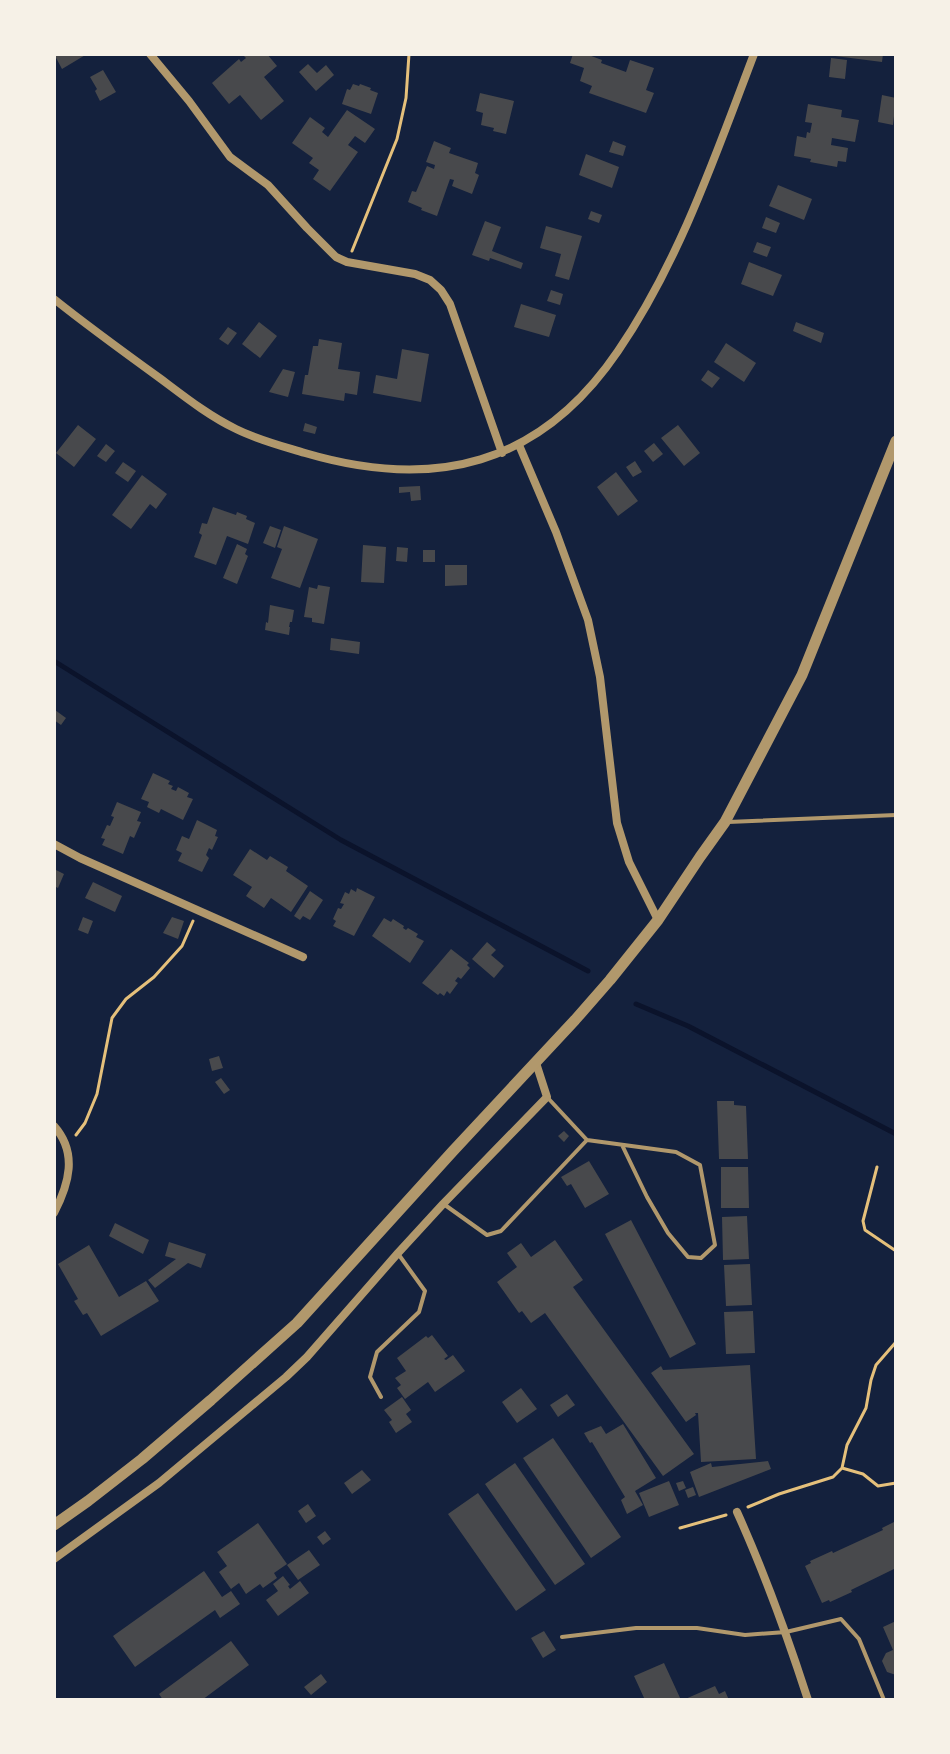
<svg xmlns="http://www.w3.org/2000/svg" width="950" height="1754" viewBox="0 0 950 1754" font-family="'Fira Sans Condensed',sans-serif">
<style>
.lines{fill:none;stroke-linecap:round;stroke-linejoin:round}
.stream{stroke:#0b132b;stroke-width:5}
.building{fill:#48494c}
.path{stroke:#e5c07b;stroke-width:3}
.service{stroke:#b1986c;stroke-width:4}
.minor{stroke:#b1986c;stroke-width:8}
.tertiary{stroke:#b1986c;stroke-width:11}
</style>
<rect width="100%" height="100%" fill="#14213d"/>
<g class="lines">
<!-- stream -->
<path class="stream" d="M54 661 341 840 588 971
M636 1004 688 1026 896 1134"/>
</g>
<!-- building -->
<path class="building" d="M54 54H87L62 69Z
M242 54H267L277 66 264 77 284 101 261 120 240 95 229 104 212 83 239 59 241 62 246 58Z
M573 54H586L602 60 601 63 626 72 630 60 654 68 646 90 654 93 646 113 589 93 592 86 580 81 584 68 570 63Z
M836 54H883L882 62 835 56Z
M831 58 847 60 845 79 829 77Z
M308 64 317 73 326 65 334 75 316 91 299 72Z
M103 70 116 92 100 101 95 91 97 89 90 77Z
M353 84 359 86 360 84 371 88 370 90 378 93 371 114 342 104 347 89 350 90Z
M480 93 514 101 506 134 493 131 494 128 481 125 483 113 476 111Z
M882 95 896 98 893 125 878 122Z
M808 104 842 110 841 117 859 120 855 142 832 138 831 145 848 148 846 162 838 161 837 167 810 162 811 159 794 156 797 136 806 138 807 132 810 133 812 123 805 122Z
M347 110 375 129 365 143 355 136 348 145 358 152 330 191 313 179 319 170 309 163 313 158 292 143 310 117 325 128 322 132 328 137Z
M434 141 451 148 449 153 478 163 475 173 479 175 472 194 452 186 454 180 450 179 437 216 421 210 422 208 408 202 412 191 416 192 427 166 434 169 435 165 426 162Z
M613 141 626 146 623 156 609 152Z
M586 154 619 167 612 188 579 175Z
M778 185 812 199 804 220 769 206Z
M591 211 602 215 599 223 588 219Z
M766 217 780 223 776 233 762 228Z
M485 221 501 227 492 251 523 263 521 269 490 258 489 261 472 255Z
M546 226 582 236 569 280 555 276 561 254 540 248Z
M757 242 771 247 767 257 753 252Z
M749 262 782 275 773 296 741 284Z
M551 290 563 294 560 305 547 301Z
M521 304 556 315 549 337 514 327Z
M259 322 277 336 260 358 242 344Z
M796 322 824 333 821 343 793 331Z
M228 327 237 333 228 345 219 339Z
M319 339 342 343 338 369 360 372 357 395 345 393 344 401 302 394 305 375H308L313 346H318Z
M726 343 756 363 744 382 714 362Z
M402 349 429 354 421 402 373 393 376 375 397 379Z
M283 369 295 372 288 397 269 392Z
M708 370 720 378 712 388 701 380Z
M305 423 317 427 315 434 303 431Z
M78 425 96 439 74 467 56 453Z
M678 425 700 453 684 466 661 438Z
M654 443 663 454 653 462 644 451Z
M106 444 115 451 106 462 97 456Z
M635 461 642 472 633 477 626 467Z
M123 462 136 471 128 482 115 473Z
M616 472 638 501 618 516 597 487Z
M142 475 167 494 156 509 150 504 131 529 112 515Z
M420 486 421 500 411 501 410 492 399 493V487Z
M213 507 236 515 237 512 247 516 246 519 255 523 248 544 227 536 216 565 194 557 202 535 199 533 202 523 207 524Z
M270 526 281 530 275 548 263 543Z
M284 526 318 539 300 588 271 578 282 549 277 547Z
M237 544 247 549 245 554 248 556 237 584 223 578Z
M363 545 386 547 384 583 361 582Z
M397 547 408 548 407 562 396 561Z
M423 550H435V562H423Z
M445 565H467V585L445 586Z
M318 585 330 587 324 624 312 622V618L304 617 309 587 317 589Z
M270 605 294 610 292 622H290L289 627H290L289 635 265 630 266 622 268 623Z
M331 638 360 642 359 654 330 650Z
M55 710 66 718 61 725 54 720Z
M153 773 170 781 168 784 173 786 171 789 176 791 178 787 189 793 187 797 193 799 183 820 161 809 159 813 147 807 149 802 141 799Z
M117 802 141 812 137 821 141 822 134 838 130 836 123 854 102 845 105 839 101 838 107 825 110 826 114 817 111 816Z
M197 820 217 830 215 836 218 837 212 850 209 848 206 855 209 858 202 872 178 861 182 853 176 850 182 836 189 839Z
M250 849 267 860 270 856 288 867 286 871 308 886 291 912 271 898 264 908 246 896 252 887 233 875Z
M54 869 64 874 58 888 54 886Z
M93 882 122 896 115 912 85 898Z
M357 888 375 897 354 936 333 926 336 921 333 919 338 908 341 909 344 904 340 903 345 892 349 894 351 889 356 892Z
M310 891 323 900 310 920 303 916 300 920 294 916Z
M83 917 93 921 88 934 78 930Z
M172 917 184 921 178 939 163 933Z
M384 918 391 922 393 919 404 926 403 928 406 930 408 928 418 934 416 937 424 941 410 963 372 936Z
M487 942 496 950 491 955 504 966 494 978 472 959Z
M451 949 469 963 467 965 470 968 461 979 458 977 455 981 458 983 450 994 447 991 444 996 440 993 438 995 422 983Z
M219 1056 223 1068 212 1071 209 1059Z
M221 1078 230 1090 224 1094 215 1082Z
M717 1101H734V1105L746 1106 748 1159H719Z
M564 1131 569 1136 564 1142 558 1136Z
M589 1161 609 1194 585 1208 571 1184 567 1186 561 1177Z
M721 1167H748L749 1208H721Z
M747 1216 749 1259 723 1260 722 1217Z
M631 1220 696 1344 670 1358 605 1234Z
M115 1223 149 1240 143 1254 109 1236Z
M555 1240 583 1280 573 1287 694 1454 663 1476 545 1313 531 1323 522 1311 519 1313 497 1282 517 1267 507 1253 521 1243 531 1257Z
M169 1242 206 1254 201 1268 188 1263 155 1288 148 1280 176 1259 165 1256Z
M89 1245 119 1297 146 1281 159 1301 101 1336 87 1313 83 1315 74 1301 78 1299 58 1264Z
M750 1264 752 1305 726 1306 724 1265Z
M753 1311 755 1353 726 1354 724 1312Z
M432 1335 448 1356 444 1359 446 1360 453 1355 465 1371 435 1392 428 1382 405 1399 397 1388 401 1385 395 1378 406 1371 397 1358 426 1336 428 1338Z
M750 1365 756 1459 701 1462 698 1413H695L696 1415 686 1422 651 1373 661 1366 663 1370Z
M521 1388 537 1409 517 1423 502 1402Z
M567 1394 575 1405 558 1417 550 1405Z
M402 1397 411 1410 406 1414 412 1422 396 1433 389 1422 392 1420 384 1410Z
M623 1424 656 1478 635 1491 643 1505 627 1514 621 1500 625 1497 592 1442 590 1443 584 1433 601 1426 606 1434Z
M553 1438 621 1537 591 1558 523 1458Z
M768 1461 771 1469 699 1497 690 1472 711 1463 712 1467Z
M515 1463 585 1564 555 1585 485 1484Z
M362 1470 371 1480 352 1494 344 1483Z
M669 1481 679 1505 649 1517 639 1493Z
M683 1481 686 1488 679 1491 676 1483Z
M693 1487 696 1495 688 1498 685 1490Z
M478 1493 546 1590 516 1611 448 1514Z
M308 1504 316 1516 306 1523 298 1511Z
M896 1521V1568L851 1590 852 1592 830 1602 829 1600 822 1603 805 1566 811 1563 810 1561 832 1551 833 1553 883 1530 882 1528Z
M258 1523 287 1564 274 1573 277 1578 263 1588 260 1584 246 1594 239 1583 231 1589 219 1572 227 1566 217 1552Z
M325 1531 331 1539 323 1545 317 1537Z
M309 1550 320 1565 298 1580 287 1565Z
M204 1571 222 1597 231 1591 240 1604 220 1618 215 1610 135 1667 113 1636Z
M283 1576 290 1585 288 1586 290 1589 300 1581 309 1593 278 1616 266 1600 278 1591 273 1584Z
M896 1621V1675L887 1672 882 1661 886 1653 893 1650 883 1627Z
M544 1631 556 1650 543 1658 531 1638Z
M231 1641 249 1665 202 1700H163L159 1694Z
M664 1663 681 1700H645L634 1676Z
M321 1674 327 1682 311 1695 304 1687Z
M715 1686 719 1694 725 1691 729 1700H683Z"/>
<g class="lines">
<!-- path -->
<path class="path" d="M352 251 397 139 406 98 409 54
M76 1135 85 1123 97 1094 112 1018 126 999 154 977 182 946 193 921
M877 1167 863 1221 865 1230 896 1251
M842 1468 863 1474 878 1486 896 1483
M748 1507 779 1494 833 1477 842 1468 847 1445 866 1408 871 1380 876 1365 896 1342
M680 1528 726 1515"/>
<!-- service -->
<path class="service" d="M728 822 896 815
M547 1097 587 1140 676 1152 700 1165 715 1245 701 1258 688 1257 668 1233 647 1197 622 1145
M445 1205 487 1235 501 1231 587 1140
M381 1397 370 1377 377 1352 419 1312 425 1291 399 1255
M562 1637 636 1628H697L745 1635 786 1632 841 1619 859 1639 884 1700"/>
<!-- minor -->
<path class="minor" d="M150 54 189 101 230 157 268 185 307 228 336 257 347 262 415 274 430 280 441 290 450 304 502 453
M54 299C89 327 125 353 161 379 185 397 209 416 236 429 258 440 282 446 305 453 434 491 540 466 618 351 679 262 716 154 754 54
M519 445 556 532 588 620 600 677 617 823 629 862 658 920
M54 844 80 858 303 957
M54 1126C78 1153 69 1184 54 1213
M737 1512C765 1574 787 1635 808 1700
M54 1559 159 1483 286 1377 307 1357 398 1253 443 1204 547 1097 536 1063"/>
<!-- tertiary -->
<path class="tertiary" d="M54 1525 88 1501 142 1459 211 1400 297 1323 453 1151 575 1020 610 980 658 920 700 857 725 822 802 675 896 441"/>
</g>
<!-- border -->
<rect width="950" height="1754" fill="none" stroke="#f6f1e7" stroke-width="112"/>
</svg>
